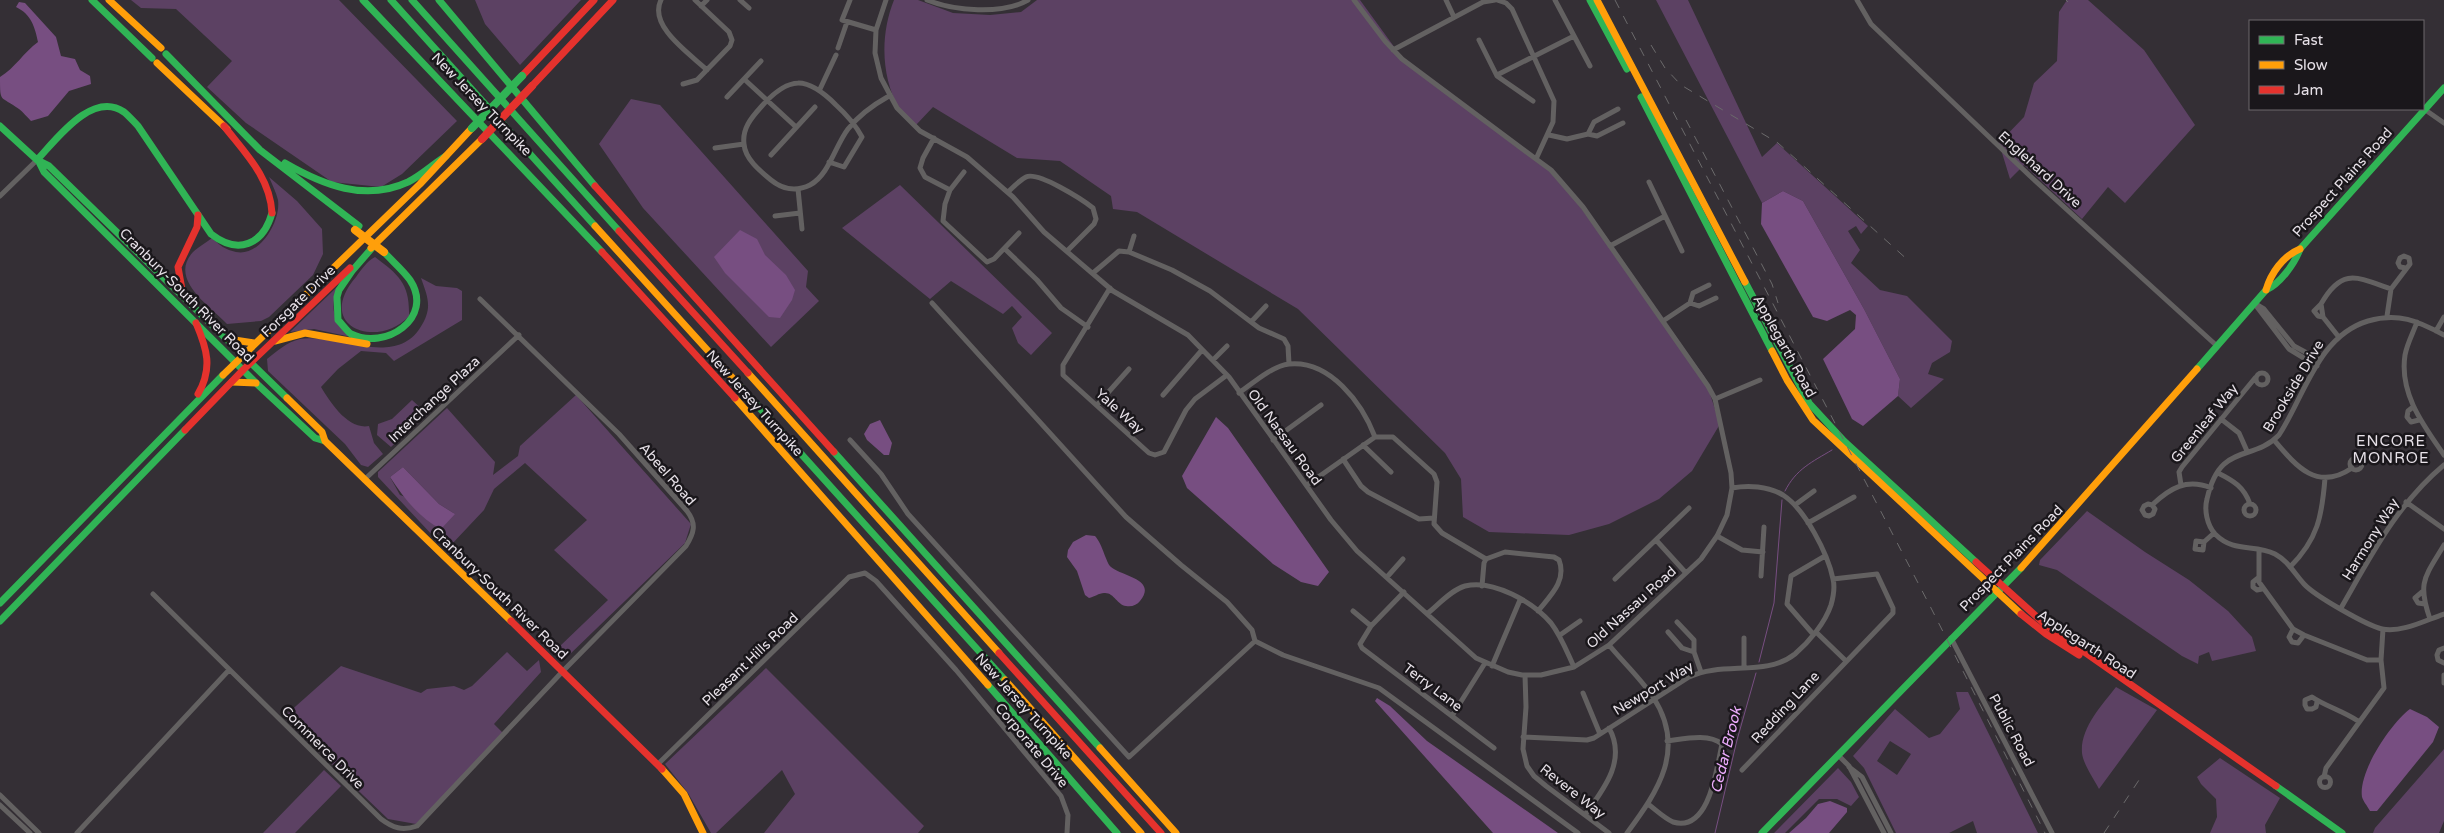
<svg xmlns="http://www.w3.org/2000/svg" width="2444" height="833" viewBox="0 0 2444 833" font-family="'Varela Round',sans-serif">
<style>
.green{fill:#5c4163;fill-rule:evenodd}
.water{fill:#774e81}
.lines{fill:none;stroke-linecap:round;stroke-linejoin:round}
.stream{stroke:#774e81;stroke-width:1}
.street{stroke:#636161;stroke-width:5}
.fast{stroke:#30b455;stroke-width:7}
.slow{stroke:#ff9f0a;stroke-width:7}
.jam{stroke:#e5322d;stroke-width:7}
.rail{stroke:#6b6a6b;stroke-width:1;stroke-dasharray:9 9;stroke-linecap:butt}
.fast-bridge{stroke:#30b455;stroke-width:8}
.slow-bridge{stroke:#ff9f0a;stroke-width:8}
.jam-bridge{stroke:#e5322d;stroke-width:8}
.labels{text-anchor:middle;stroke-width:5;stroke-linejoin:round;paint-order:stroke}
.street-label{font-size:14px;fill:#e7e1e8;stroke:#1a171b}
.neighbourhood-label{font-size:15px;letter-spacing:1px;fill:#e7e1e8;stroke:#1a171b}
.water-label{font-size:15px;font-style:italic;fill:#ecabfc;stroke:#1a171b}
</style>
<rect width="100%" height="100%" fill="#342f35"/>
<!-- green -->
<path class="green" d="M131 0H339L457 121 402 174 381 187 332 182 246 123 207 87 232 61 176 9 141 8Z
M475 0H581L520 65 485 24Z
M894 0H918L953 13 990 15 1021 12 1037 0H1360L1403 59 1559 178 1704 376 1720 424 1692 471 1659 499 1609 524 1569 535 1489 532 1463 517 1461 479 1445 453 1298 309 1137 212 1113 209 1111 196 1060 161 1017 158 933 107 916 125C911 121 903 115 899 109 881 76 880 35 894 0Z
M1656 0H1688L1762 157 1777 143 1868 226 1861 234 1856 226 1848 231 1860 250 1851 263 1880 290 1907 296 1952 341 1950 352 1932 363 1928 374 1944 379 1911 408 1898 396 1900 379 1864 309 1803 201 1783 191 1762 203Z
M2067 0H2088L2144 50 2195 125 2125 203 2108 187 2082 219 2024 165 2010 179 1999 143 2024 117 2034 83 2057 61 2059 12Z
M631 99 660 105 808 271 806 287 819 301 771 347 643 208 599 144Z
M269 177 297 201 322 229 323 254 313 275 269 317 261 321 227 324C210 306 168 279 193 252 198 247 206 243 212 238 219 245 226 250 236 252 260 257 281 221 278 200 276 192 272 184 269 177Z
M900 185 1052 333 1031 355 1018 343 1012 328 1022 317 1012 306 1003 314 951 281 930 299 842 228Z
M375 257C399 275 410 284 409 316 378 350 313 327 356 277 361 270 367 261 375 257Z
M421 278 436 286 457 288 462 291V320L394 361 386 353 361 351 338 369 321 387C330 402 348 430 369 426L374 443 383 454 368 467 361 465 345 444 268 371 267 359C277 351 287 342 300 339 337 333 394 368 420 328 433 308 428 298 421 278Z
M337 287C330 312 333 319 351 337L314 329 290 332Z
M576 395 691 524 685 543 566 658 559 647 608 600 554 550 587 520 525 463 494 489 484 510 451 545 439 532 434 537 378 477V472L447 408 495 462 493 475 518 456 520 446ZM403 467 439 504 455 514 400 495 390 477Z
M412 400 424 411 421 419 391 447 377 435 378 424 392 419Z
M2087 511 2145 552 2189 580 2228 611 2252 637 2256 651 2212 661 2209 652 2199 656 2198 664 2182 656 2057 570 2039 565 2040 560Z
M507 652 527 671 539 660 541 672 494 724 504 734 416 824 388 819 341 774 287 714 341 666 421 693 427 689 454 686 464 690 472 686Z
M766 668 924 826 918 833H764L795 794 782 770 716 833H711L688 793 665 764Z
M2116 687 2157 710 2099 789C2094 779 2083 764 2082 753 2080 728 2102 705 2116 687Z
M1956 692H1968L2038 833H1977L1973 821 1949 833H1896L1864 768 1853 756 1895 709 1929 738 1940 734 1960 709ZM1890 741 1911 754 1897 775 1877 761Z
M2444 749V821L2439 833H2373L2375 828Z
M2220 758 2280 798 2265 825 2266 833H2210L2217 817 2216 799 2201 784 2197 777Z
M1838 768 1851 782 1859 797 1851 806 1837 799H1819L1785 833H1774Z
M324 770 341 786 295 833H263Z"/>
<!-- water -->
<path class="water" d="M19 2 25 3 56 37 61 56 75 59 80 70 90 76 91 84 69 91 48 116 31 121C27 117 23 112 19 109 0 95 0 104 0 77 15 68 24 52 38 42 35 27 31 14 16 7Z
M1783 191 1803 201 1864 309 1900 379 1898 396 1863 426 1852 419 1823 359 1855 329 1856 315 1850 310 1827 321 1813 317 1761 224 1762 203Z
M740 230 757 239 765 255 786 275 795 290 792 300 780 318 769 317 725 273 714 257Z
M1216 417 1228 428 1329 572 1318 586 1301 582 1273 564 1187 488 1182 476Z
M880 420 892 443 889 455H884L867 440 864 434 870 424Z
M403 467 439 504 455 514 441 529C419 518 403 497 390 477Z
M1086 535 1095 536C1103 545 1106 563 1111 567 1121 576 1158 579 1140 601 1137 605 1132 607 1126 606 1117 605 1114 592 1104 593 1099 593 1094 597 1089 598L1085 595 1077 571 1067 557 1068 550 1073 542Z
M1377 698 1390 706 1427 741 1558 833H1493L1375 701Z
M2410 709 2427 717 2439 727 2433 742 2377 811H2370C2368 807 2363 801 2362 797 2358 772 2391 723 2410 709Z
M1830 801 1847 808V812L1829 833H1789L1806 818 1818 804Z"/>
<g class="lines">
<!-- stream -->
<path class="stream" d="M1785 491C1796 469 1812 462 1832 450
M1759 662 1774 603 1782 500
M1715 833 1737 740 1756 673"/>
<!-- street -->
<path class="street" d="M661 0C648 26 690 54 707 70
M740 0 749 8
M850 0 842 20 876 30
M886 0 876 30 875 53 881 78 897 108 920 131 967 157 1013 197 1044 232 1113 291 1188 335 1229 377 1331 520 1357 551 1476 658 1508 672 1522 675H1541L1574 667 1609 645 1701 559 1717 536 1727 515 1732 488 1731 473 1715 399 1708 386 1583 207 1551 170 1536 159 1402 59 1385 41 1354 0
M927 0C954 11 1002 15 1028 0
M1446 0 1454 17
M1497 0 1506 3 1512 9 1554 101 1553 122 1536 159
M1555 0 1590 66
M1857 0 1871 24 2030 176 2217 346
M701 6 707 0
M1479 40 1497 76 1533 101
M838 48 847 22
M1393 50 1483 2 1495 0
M1497 75 1574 36
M744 79 796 127
M683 84 697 80 730 46 732 40 729 32 695 0
M820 89 836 55
M727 97 761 61
M2424 109 2444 123
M1588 134 1594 122 1618 109
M1549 135 1567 139 1588 134 1597 136 1623 123
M934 138 923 158 920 168 925 177 950 190
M715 148 744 144
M771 155 815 107
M829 162 844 167 862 137C855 124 847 115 836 105 807 76 789 75 761 107 751 118 742 129 744 144 745 159 760 171 771 180 782 189 796 192 810 185 829 175 835 146 848 129 859 115 873 105 889 96
M964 172 950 190 945 204 943 221 987 262 994 259 1019 233
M1649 182 1682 251
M798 189 802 229
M1008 192C1013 187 1020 180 1026 177 1038 171 1083 200 1093 208L1096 219 1094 224 1067 251
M0 196 37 160
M775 216 800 213
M1610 246 1665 216
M1005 249 1037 280 1061 308 1088 327
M1129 252 1134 236
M1093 273 1119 251 1129 252 1172 270 1210 291 1259 328 1284 339 1288 346 1289 364
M1110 288 1063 365V375L1149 453 1155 455 1164 452 1186 410 1195 399 1227 375
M932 303 1126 517 1181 565 1227 602 1252 630 1255 641
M1690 303 1693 293 1709 285
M2254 303 2289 349 2317 366
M2254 303 2264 309 2294 346 2320 360
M2321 304 2314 311 2318 316 2323 317
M2387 316 2391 289 2410 264 2409 258 2404 256 2400 258 2398 263 2400 267 2406 268
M1663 321 1690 303 1699 306 1716 298
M1251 322 1266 306
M2417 322C2413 333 2407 344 2405 355 2399 394 2424 426 2444 455
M2436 331 2444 317
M2444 335C2418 321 2398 312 2368 321 2318 336 2305 395 2279 435 2252 463 2220 441 2207 499 2204 510 2207 525 2215 534 2235 554 2254 543 2275 554 2288 561 2294 573 2304 584 2315 596 2366 625 2382 629 2402 633 2426 620 2444 614
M2338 336 2323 317 2321 304C2342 267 2357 277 2391 289
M1213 360 1227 346
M2256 379a6 6 0 1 1 12 0a6 6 0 1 1-12 0Z
M1239 393C1253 383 1272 366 1289 364 1330 360 1362 403 1375 437
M1163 395 1202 350
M1715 399 1760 380
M1097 405 1129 369
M2413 407 2408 411 2407 417 2411 422 2419 420
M2221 419 2239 433 2247 451
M850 440 881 474 908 514 1129 757 1255 641 1283 655 1379 688 1578 833
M1273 440 1321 405
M2274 440C2296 466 2317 492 2352 468
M1363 445 1391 472
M2350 464a6 6 0 1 1 12 0a6 6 0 1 1-12 0Z
M1343 459 1361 486 1368 492 1419 519 1434 518
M2218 473C2234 481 2244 487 2250 504
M364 480 519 335
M1307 485 1375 437H1393L1434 474 1437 482 1434 524 1442 533 1486 559
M2181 485 2179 472 2182 467 2255 378
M2406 502 2444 529
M2244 510a6 6 0 1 1 12 0a6 6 0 1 1-12 0Z
M1795 505 1814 491
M2152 505 2155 509 2153 514 2149 516 2145 515 2142 510 2144 506 2148 504 2152 505C2170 488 2187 478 2211 488
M1808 523 1854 497
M1717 536 1742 550 1763 552
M1656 540 1686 573
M2204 542 2196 541 2195 549 2203 550 2204 542 2214 533
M2259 550V582L2293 629 2304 635 2367 660H2381
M2290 567C2318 539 2322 516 2325 478
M1761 576 1764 527
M1387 577 1403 559
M2258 578 2253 582V587L2257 590 2262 589
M1615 579 1689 508
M1482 586 1484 563 1486 559 1505 552 1554 557 1559 560C1567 581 1550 596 1538 611
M1404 592 1371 626 1360 644 1362 648 1494 748
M2422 592 2415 598 2418 603 2425 604
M153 594 381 819C393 828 402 831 417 826L563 671 686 546C694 533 697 524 687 511L619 434 480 299
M2341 608C2371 556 2397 504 2444 465
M1353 611 1371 626
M1428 613C1438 605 1451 590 1465 586 1493 579 1533 602 1551 623 1561 636 1567 652 1574 667
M2430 619C2417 582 2425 577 2444 545
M1677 622 1694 640V652L1701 672
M2293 629 2289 637 2292 642 2298 643 2304 635
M1668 632 1682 648 1694 652
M1816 632 1845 660
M1813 634 1787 604 1791 576 1825 556
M1560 635 1580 621
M1744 638V667
M1951 638 2052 833
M1609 645C1622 661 1642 680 1653 697 1687 749 1658 791 1627 833
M2444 648 2439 650 2437 655 2438 660 2444 663
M1492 666 1520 600
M1525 675 1526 707 1523 749 1527 766 1534 776 1546 786 1609 833
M2444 675V683
M1583 693 1600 734
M2317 702 2316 707 2312 709H2307L2305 705V700L2312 697C2325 706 2343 711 2358 721
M1452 716 1485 663
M1523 737 1587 740 1594 738 1689 677C1723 661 1766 677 1795 654 1809 642 1825 623 1831 605 1833 598 1835 587 1833 579 1828 554 1805 509 1783 495 1768 486 1748 485 1732 488
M1838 755 1849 766 1884 833
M658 764 849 577 865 573 876 581 956 670 1061 796 1068 815 1067 833
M1849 767 1862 777 1891 833
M1742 770 1893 613V608L1877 574 1833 579
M2319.5 782a5.5 5.5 0 1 1 11 0a5.5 5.5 0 1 1-11 0Z
M2324 777 2326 768 2384 688 2381 660 2383 629
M0 795 39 833
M1648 804C1656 810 1664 818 1673 822 1710 833 1717 766 1722 744 1708 733 1684 739 1667 741
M0 805 30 833
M1585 815C1604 789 1627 760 1609 728
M77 833 229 670"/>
<!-- fast -->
<path class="fast" d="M92 0 152 58
M363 0 602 252
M391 0 595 226
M412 0 619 231
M439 0 595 186
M1590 0 1627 69
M166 54 260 150 359 226
M1641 97 1772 351
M0 126 37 160 49 166 287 398
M37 160C56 140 92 90 124 112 129 116 134 122 138 126L211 234C238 255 263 245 272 213
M38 160 44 172 256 383 315 438 325 441
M285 163C323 185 365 202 408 182 422 175 433 164 446 156
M372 248 352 271 339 290 337 297 338 320C342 324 347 331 351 334 385 351 435 318 410 280 403 270 392 261 384 252
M1745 282 1809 403 1844 441 1976 562
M2197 369 2266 290C2280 284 2295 263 2300 249L2444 88
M739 385 1005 680
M834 452 1100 748
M0 603 223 375
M0 621 185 430
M988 685 1117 833
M2276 786 2342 833
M1762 833 2021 568"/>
<!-- slow -->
<path class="slow" d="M109 0 161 48
M1597 0 1745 282
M157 63 227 129
M595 226 739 385
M371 248 482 139
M2266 290C2271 273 2283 256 2300 249
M228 339 254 343
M275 341 305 333 367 344
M1772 351 1787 380 1813 420 2021 614
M748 373 999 653
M223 375 420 184 472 128
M232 382 256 383
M287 398 322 432 325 441 511 621
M735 398 988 685
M2021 568 2197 369
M1005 680 1141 833
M1100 748 1176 833
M662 769 684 794 703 833"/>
<!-- jam -->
<path class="jam" d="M522 76 594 0
M532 86 613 0
M224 126C245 153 270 177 272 213
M595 186 834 452
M619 231 748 373
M602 252 735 398
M183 295 178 267 197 227 198 215
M196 323C207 349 213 368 198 394
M185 430 244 369 350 268
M1976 562 2047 626 2276 786
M2021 614 2046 634 2079 655
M511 621 662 769
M999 653 1161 833"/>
<!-- rail -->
<path class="rail" d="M1615 0 1930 606 2045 833
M2066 0 2068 2
M1651 45 1665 68 1681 85 1778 143 1910 262
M1686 120 1772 284 1778 303
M2104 833 2141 777"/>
<!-- fast-bridge -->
<path class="fast-bridge" d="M472 128 522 76"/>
<!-- slow-bridge -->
<path class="slow-bridge" d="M355 230 384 252"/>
<!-- jam-bridge -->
<path class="jam-bridge" d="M482 139 532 86"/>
</g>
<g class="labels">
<!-- street labels -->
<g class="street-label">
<text transform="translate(482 104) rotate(46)" y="5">New Jersey Turnpike</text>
<text transform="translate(2040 169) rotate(42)" y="5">Englehard Drive</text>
<text transform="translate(2342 182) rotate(-48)" y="5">Prospect Plains Road</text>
<text transform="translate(187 295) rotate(45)" y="5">Cranbury-South River Road</text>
<text transform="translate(298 301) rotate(-44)" y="5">Forsgate Drive</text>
<text transform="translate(1785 346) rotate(61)" y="5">Applegarth Road</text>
<text transform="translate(2293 386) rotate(-59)" y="5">Brookside Drive</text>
<text transform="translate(434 399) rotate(-43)" y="5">Interchange Plaza</text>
<text transform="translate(755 403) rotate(48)" y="5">New Jersey Turnpike</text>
<text transform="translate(1120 411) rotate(42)" y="5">Yale Way</text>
<text transform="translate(2204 423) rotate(-51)" y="5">Greenleaf Way</text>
<text transform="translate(1285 437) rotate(54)" y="5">Old Nassau Road</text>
<text transform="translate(668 474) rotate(49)" y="5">Abeel Road</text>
<text transform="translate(2370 539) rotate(-58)" y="5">Harmony Way</text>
<text transform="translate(2011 558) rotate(-46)" y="5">Prospect Plains Road</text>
<text transform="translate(500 593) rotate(44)" y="5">Cranbury-South River Road</text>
<text transform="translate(1631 607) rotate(-42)" y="5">Old Nassau Road</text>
<text transform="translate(2087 644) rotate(33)" y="5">Applegarth Road</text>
<text transform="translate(750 659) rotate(-44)" y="5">Pleasant Hills Road</text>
<text transform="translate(1433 687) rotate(37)" y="5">Terry Lane</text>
<text transform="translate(1653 688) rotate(-31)" y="5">Newport Way</text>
<text transform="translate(1024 706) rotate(48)" y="5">New Jersey Turnpike</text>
<text transform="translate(1785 707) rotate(-47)" y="5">Redding Lane</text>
<text transform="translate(2012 730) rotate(62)" y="5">Public Road</text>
<text transform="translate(1032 745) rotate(50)" y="5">Corporate Drive</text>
<text transform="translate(323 747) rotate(45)" y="5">Commerce Drive</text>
<text transform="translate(1573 791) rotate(38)" y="5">Revere Way</text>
</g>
<!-- neighbourhood labels -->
<g class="neighbourhood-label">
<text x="2391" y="446">ENCORE<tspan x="2391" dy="17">MONROE</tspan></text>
</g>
<!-- water labels -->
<g class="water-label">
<text transform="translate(1726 750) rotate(-76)" y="5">Cedar Brook</text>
</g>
</g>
<!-- legend -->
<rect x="2249" y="20" width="175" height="90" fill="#1a171b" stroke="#6c686d"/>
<rect x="2259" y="36" width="25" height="8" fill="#30b455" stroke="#6c686d"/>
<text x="2294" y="45" font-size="15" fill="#e7e1e8">Fast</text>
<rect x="2259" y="61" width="25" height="8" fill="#ff9f0a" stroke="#6c686d"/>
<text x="2294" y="70" font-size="15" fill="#e7e1e8">Slow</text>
<rect x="2259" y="86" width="25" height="8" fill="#e5322d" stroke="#6c686d"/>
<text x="2294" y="95" font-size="15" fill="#e7e1e8">Jam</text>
</svg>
